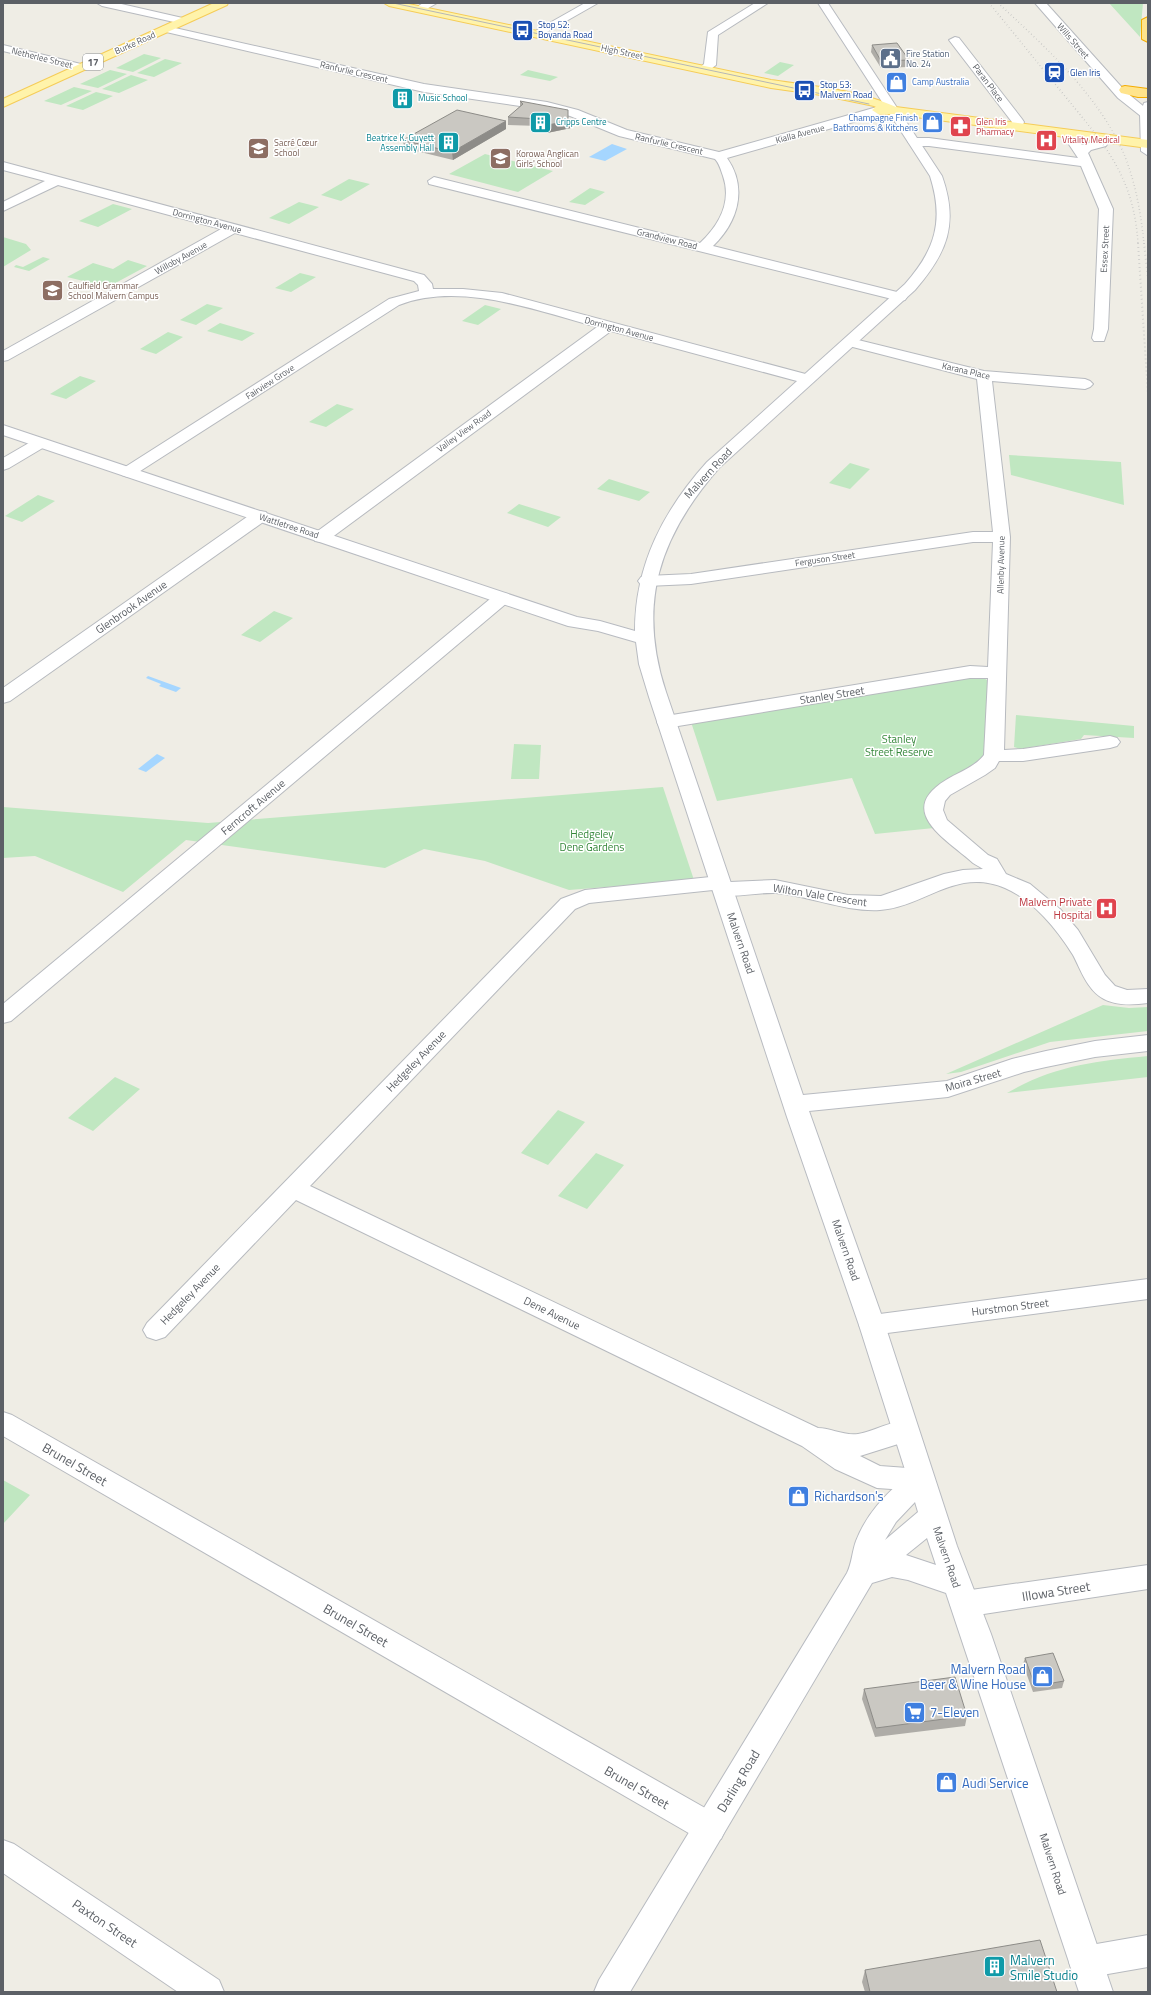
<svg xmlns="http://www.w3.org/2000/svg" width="1151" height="1995" viewBox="0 0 1151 1995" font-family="'Titillium Web',sans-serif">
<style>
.green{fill:#c0e7c1}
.water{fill:#a5d6ff}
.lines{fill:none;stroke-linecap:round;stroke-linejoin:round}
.street-casing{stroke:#b7babf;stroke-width:2}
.secondary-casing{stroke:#b8bbc1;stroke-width:2}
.primary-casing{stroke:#f5cc58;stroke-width:2}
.highway-casing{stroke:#f4ac00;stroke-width:2}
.street{fill:#fff;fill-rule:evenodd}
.secondary{fill:#fff;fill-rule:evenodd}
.primary{fill:#fff3aa;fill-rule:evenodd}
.highway{fill:#ffe48c;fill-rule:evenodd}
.tram{stroke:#b5b6b7;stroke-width:1}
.rail-far1{stroke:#b5b6b7;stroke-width:1.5;stroke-dasharray:0.5 3;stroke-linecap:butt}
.rail{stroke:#b5b6b7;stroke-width:2;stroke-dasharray:0.5 3.5;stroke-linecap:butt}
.wall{fill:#aeaca7}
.shaded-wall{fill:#8d8c88}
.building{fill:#cac8c2;stroke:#8d8c88}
.labels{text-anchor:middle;stroke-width:3;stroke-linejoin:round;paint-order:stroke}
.far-transit-label{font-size:9px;fill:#164399;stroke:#fff;text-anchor:start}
.far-street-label{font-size:9px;fill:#5c6066;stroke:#fff}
.far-service-label{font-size:9px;fill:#4e5e75;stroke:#fff;text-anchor:start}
.far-shop-label{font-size:9px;fill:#366cbe;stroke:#fff;text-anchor:start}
.far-culture-label{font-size:9px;fill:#0d838f;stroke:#fff;text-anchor:start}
.far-health-label{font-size:9px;fill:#be3a42;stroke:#fff;text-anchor:start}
.far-education-label{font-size:9px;fill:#785e54;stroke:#fff;text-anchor:start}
.shield{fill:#fff;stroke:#8d9094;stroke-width:1}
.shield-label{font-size:10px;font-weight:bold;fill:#5c6066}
.street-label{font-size:11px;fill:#5c6066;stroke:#fff}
.park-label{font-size:11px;fill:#338638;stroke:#fff}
.health-label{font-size:11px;fill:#be3a42;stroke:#fff;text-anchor:end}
.near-street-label{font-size:13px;fill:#5c6066;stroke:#fff}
.near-shop-label{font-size:13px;fill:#366cbe;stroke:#fff;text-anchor:start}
.near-culture-label{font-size:13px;fill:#0d838f;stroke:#fff;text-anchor:start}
</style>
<rect width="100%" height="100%" fill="#efede5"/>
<!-- green -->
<path class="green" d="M1109 3H1143L1140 37Z
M144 54 161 58 133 72 116 68Z
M165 59 182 63 154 77 137 73Z
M780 62 794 65 778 76 764 73Z
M110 70 127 74 98 88 80 84Z
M528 70 558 77 550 81 520 75Z
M131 75 148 80 119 93 102 89Z
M74 87 92 91 61 105 44 101Z
M96 92 113 96 83 110 66 106Z
M485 154 553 171 518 192 449 174Z
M349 179 370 184 341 201 321 195Z
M590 188 605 192 585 205 569 202Z
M299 202 319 207 289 224 269 218Z
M113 204 132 209 98 227 79 221Z
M3 237 26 244 31 250 3 267Z
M43 257 50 259 29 271 14 267 16 265 23 267Z
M128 260 147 266 108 287 67 277 93 263 113 269Z
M300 273 316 277 291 292 275 288Z
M207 304 223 308 196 325 180 320Z
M485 305 501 309 478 325 462 321Z
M220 323 254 333H255L242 341 207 331Z
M168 332 183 337 156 354 140 349Z
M80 376 96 381 66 399 50 394Z
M337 404 354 409 326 427 309 422Z
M1009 455 1121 462 1124 505 1011 475Z
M850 463 870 469 850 489 829 483Z
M609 479 650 492 639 501 597 489Z
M38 495 55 501 22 522 5 516Z
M519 504 561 517 548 527 507 513Z
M274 611 293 618 260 642 241 635Z
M972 676 983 677 989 682 987 752 981 762 955 776 934 828 875 834 852 778 717 801 691 722Z
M1016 715 1134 726V738L1084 735 1081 739 1020 749 1014 747Z
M514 744 541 745 539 779H511Z
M663 787 694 880 569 890 485 861 424 849 385 868 186 840 123 892 35 856 3 858V807L208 823Z
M1103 1005 1129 1008 1148 1007V1031L1050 1042 961 1072 946 1074Z
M1148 1056V1077L1007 1093C1053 1066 1095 1061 1148 1056Z
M115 1077 140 1089 93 1131 68 1118Z
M558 1110 585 1122 548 1165 521 1153Z
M596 1153 624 1165 587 1209 558 1196Z
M3 1480 30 1495 3 1524Z"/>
<!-- water -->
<path class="water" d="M612 144 627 149 605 161 589 157Z
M148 676 181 688 176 692 159 686 161 684 146 678Z
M157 754 165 758 146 772 138 769Z"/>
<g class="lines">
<defs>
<path id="street" d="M97 3H117L187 19 189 21 183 24 102 6Z
M423 3H437L423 11H415L414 9Z
M585 3H598L540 36H532L530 34Z
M755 3H768L718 35 716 65 707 72H699L697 70 704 64 708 32Z
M1035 3H1046L1126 92 1148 110V117H1142L1118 98Z
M166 26 424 84 547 102 578 110 627 130 719 152 877 107H885L887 110 885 113 727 158C748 188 738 222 713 246L905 294 907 297 905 300 900 301 429 184 428 181 434 177 700 243C719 225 732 202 723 176 721 170 719 163 715 159L619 136 570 116 547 110 424 92 162 31 160 29 162 27Z
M955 37 959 38 1022 119 1024 122 1021 130H1013L1011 127 1012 122 949 40Z
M3 45 85 65 87 67 81 70 3 51Z
M1070 133 1074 134 1082 145 1102 139 1108 143 1106 146 1091 150 1088 153 1113 209 1108 329 1104 341H1094L1092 338 1094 329 1099 209 1081 166 929 146H914L908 142 914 138H929L1078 158 1064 137Z
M3 162 424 275 432 284 433 289H463L502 293 813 376 816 379 813 382 808 384 611 331 327 541 321 542 315 541 313 537 315 533 597 327C537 311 461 281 399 305L134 475 128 477 122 475 120 472 122 469 389 299 419 291 418 285 414 281 235 233 8 360 3 361V351L221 229 58 185 3 211V202L45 181 3 170Z
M850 338 984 371 1085 379 1090 381 1093 384 1090 387 1085 389 992 381 1010 537 1004 750 1023 749 1110 736 1117 738 1120 742 1117 746 1110 748 1023 761H999L995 768 985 775 950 795 945 801 943 810 947 820 988 855 997 859 1006 874 1030 884 1060 909 1078 930 1105 975 1115 986 1127 990 1148 989V1003C1133 1005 1117 1006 1104 999 1087 990 1081 970 1073 955 1057 929 1033 900 1005 888 956 867 924 907 880 910 844 912 811 896 776 893 756 892 734 899 716 894L713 890 589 903 575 909 310 1186 818 1428C831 1428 844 1436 858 1434 877 1431 895 1417 914 1423L918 1431 914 1439 860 1456 880 1466 921 1469 931 1472 935 1480 931 1488 921 1491 877 1488 835 1469 802 1446 296 1200 165 1337 156 1340 147 1337 143 1330 147 1323 561 899 585 890 720 876 727 878 730 882 775 880 848 895 881 896 944 874 963 870 983 869C980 867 976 865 973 863 946 839 895 811 946 780 959 772 975 767 984 755L988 678H970L666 728 659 726 657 722 659 718 666 716 970 666 988 667 993 542H973L691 584 647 586 641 585 638 581 641 577 647 576 691 574 973 532H993L977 379 845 345 843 342 845 339Z
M40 438 46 440 48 443 46 446 9 468 3 470V458L34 440Z
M260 511 266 512 268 516 266 520 10 701 3 703V688L254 512Z
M502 593 508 594 511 598 508 602 11 1021 3 1023V1004L496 594Z
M1148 1279V1299L872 1335 863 1332 859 1325 863 1318 872 1315Z
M3 1412 12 1415 721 1817 726 1828 721 1839 710 1843 699 1839 3 1436Z
M1148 1565V1589L964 1617 954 1613 950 1604 954 1595 964 1591Z
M3 1840 14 1844 219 1980 224 1992H178L3 1873Z
M1148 1935V1967L1085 1978 1073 1974 1069 1962 1073 1950 1085 1946Z"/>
<path id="secondary" d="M818 3H828L942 176C959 224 947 253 915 290L719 468C659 537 637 604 666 692L803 1095 947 1081 1012 1059 1046 1051 1095 1041 1148 1035V1051L1095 1057 1046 1067 1024 1072 948 1097 809 1111 885 1325 957 1546 991 1634 1113 1992H1079L946 1593 908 1580 892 1577 872 1583 630 1992H594L599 1980 847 1573C852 1563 852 1552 856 1541 867 1513 885 1495 907 1476L859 1325 787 1117 649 697 639 664 636 642 598 631 568 626 3 435V425L577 617 600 621 635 631C635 564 664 510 707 462L905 284C936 249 944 220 930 176ZM915 1502 918 1512 885 1540 896 1522ZM927 1538 936 1565 906 1555Z
M1148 102V155H1147L1141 151 1140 114 1144 103Z"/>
<path id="primary" d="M214 3H228L227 5 3 107V99Z
M384 3H404L771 80C811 86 859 90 896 107L1148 140V148L893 114H878L872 110 876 107 874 106 821 95 771 88 389 6Z"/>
<path id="highway" d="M1148 17V42L1142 39V20Z
M1125 86 1148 89V97H1138L1121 93 1119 90 1121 87Z"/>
</defs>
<!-- street casing -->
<use href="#street" class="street-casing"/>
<!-- secondary casing -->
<use href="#secondary" class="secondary-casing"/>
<!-- primary casing -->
<use href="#primary" class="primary-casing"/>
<!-- highway casing -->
<use href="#highway" class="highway-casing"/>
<!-- street -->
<use href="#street" class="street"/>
<!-- secondary -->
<use href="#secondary" class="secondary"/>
<!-- primary -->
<use href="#primary" class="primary"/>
<!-- highway -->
<use href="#highway" class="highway"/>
<!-- tram -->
<path class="tram" d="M393 3 869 104"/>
<!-- rail-far1 -->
<path class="rail-far1" d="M989 3C1013 32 1036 61 1060 90 1102 142 1134 174 1138 244
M998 3C1039 41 1081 79 1110 127 1132 162 1140 204 1144 244"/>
<!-- rail -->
<path class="rail" d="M1138 243 1148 394
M1144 243 1148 278"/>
</g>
<!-- wall -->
<path class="wall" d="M872 45 909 60 908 67 881 68 871 52Z
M520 101 568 119 571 128 547 133 539 126 508 125V117L520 107Z
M506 121V129L453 160 404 148 403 140Z
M1025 1658 1064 1681 1062 1688 1033 1692 1023 1664Z
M864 1689 967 1716 965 1726 875 1737 862 1699Z
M865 1970 1057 1992H865L862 1982Z"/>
<!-- shaded-wall -->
<path class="shaded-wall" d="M568 110V121H571V128L547 133V125Z
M506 121V129L453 160 452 152Z"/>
<!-- building -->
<path class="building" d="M897 43 909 60 881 61 872 45Z
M520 101 568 110V119L571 121 547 125 539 119 508 117 523 104Z
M457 110 506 121 452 152 403 140Z
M1053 1653 1064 1681 1035 1686 1025 1658Z
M955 1677 967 1716 876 1728 864 1689Z
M1040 1940 1057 1992H870L865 1970Z"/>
<!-- icons -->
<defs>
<symbol id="bus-square" viewBox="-11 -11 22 22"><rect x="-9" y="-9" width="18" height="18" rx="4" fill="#1a4fb4" stroke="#fff"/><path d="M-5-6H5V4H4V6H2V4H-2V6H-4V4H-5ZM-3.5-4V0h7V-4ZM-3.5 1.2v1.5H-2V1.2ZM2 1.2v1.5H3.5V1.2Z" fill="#fff"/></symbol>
<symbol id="civic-square" viewBox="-11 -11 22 22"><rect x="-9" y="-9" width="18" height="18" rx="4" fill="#5c6f8a" stroke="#fff"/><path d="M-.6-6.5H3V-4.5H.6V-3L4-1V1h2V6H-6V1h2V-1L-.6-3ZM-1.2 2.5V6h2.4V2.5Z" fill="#fff"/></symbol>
<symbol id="station-square" viewBox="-11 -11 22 22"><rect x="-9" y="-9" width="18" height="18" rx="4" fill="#1a4fb4" stroke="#fff"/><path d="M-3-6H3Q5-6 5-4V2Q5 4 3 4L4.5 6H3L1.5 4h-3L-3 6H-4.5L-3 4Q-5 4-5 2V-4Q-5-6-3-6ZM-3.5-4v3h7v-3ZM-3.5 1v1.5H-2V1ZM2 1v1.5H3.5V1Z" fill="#fff"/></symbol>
<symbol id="shop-square" viewBox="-11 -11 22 22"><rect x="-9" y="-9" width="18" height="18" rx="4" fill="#3f7fe0" stroke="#fff"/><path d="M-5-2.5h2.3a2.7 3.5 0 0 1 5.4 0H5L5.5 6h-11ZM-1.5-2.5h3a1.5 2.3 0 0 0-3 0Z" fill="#fff"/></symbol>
<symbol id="building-square" viewBox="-11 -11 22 22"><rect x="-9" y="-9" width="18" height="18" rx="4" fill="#0f9aa8" stroke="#fff"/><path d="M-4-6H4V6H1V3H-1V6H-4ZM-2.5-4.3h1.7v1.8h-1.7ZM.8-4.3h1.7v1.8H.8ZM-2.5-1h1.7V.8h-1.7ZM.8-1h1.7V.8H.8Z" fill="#fff"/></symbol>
<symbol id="pharmacy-square" viewBox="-11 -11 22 22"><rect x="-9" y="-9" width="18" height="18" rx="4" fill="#e0444e" stroke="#fff"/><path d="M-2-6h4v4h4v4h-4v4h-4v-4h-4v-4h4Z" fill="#fff"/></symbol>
<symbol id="hospital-square" viewBox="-11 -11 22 22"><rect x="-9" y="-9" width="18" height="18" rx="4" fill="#e0444e" stroke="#fff"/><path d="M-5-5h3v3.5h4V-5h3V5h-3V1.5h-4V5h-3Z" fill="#fff"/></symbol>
<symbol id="school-square" viewBox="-11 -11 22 22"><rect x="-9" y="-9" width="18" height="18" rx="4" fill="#8d6e63" stroke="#fff"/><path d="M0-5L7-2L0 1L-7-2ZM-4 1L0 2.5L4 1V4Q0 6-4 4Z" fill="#fff"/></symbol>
<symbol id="supermarket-square" viewBox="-11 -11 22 22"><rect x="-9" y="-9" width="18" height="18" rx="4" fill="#3f7fe0" stroke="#fff"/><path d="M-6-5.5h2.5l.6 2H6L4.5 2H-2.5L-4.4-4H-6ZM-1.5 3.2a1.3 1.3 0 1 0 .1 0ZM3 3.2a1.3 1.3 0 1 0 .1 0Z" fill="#fff"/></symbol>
</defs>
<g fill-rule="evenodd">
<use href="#bus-square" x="510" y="18" width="25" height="25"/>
<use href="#civic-square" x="878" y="46" width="25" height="25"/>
<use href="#station-square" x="1042" y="60" width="25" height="25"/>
<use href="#shop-square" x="884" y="70" width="25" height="25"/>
<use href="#bus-square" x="792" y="78" width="25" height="25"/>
<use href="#building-square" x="390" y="86" width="25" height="25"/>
<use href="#building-square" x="528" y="110" width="25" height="25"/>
<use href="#shop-square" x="920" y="110" width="25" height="25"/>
<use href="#pharmacy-square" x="948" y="114" width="25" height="25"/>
<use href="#hospital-square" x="1034" y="128" width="25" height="25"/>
<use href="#building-square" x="436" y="130" width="25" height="25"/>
<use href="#school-square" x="246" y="136" width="25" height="25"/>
<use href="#school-square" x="488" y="146" width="25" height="25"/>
<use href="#school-square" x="40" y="278" width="25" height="25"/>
<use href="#hospital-square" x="1094" y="896" width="25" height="25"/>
<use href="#shop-square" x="786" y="1484" width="25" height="25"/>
<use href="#shop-square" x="1030" y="1664" width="25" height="25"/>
<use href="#supermarket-square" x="902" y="1700" width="25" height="25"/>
<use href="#shop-square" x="934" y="1770" width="25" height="25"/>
<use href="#building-square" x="982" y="1954" width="25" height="25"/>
</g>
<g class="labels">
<!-- far-transit labels -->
<g class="far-transit-label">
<text x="538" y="28">Stop 52:<tspan x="538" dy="10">Boyanda Road</tspan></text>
<text x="1070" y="76">Glen Iris</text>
<text x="820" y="88">Stop 53:<tspan x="820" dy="10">Malvern Road</tspan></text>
</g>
<!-- far-street labels -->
<g class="far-street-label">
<text transform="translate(1073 41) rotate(49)" y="3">Wills Street</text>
<text transform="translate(135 43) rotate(-24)" y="3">Burke Road</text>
<text transform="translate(622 52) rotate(12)" y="3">High Street</text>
<text transform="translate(42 58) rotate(14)" y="3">Netherlee Street</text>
<text transform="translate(354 72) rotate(13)" y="3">Ranfurlie Crescent</text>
<text transform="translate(988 83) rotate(53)" y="3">Paran Place</text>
<text transform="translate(800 134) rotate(-15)" y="3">Kialla Avenue</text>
<text transform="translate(669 144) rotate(13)" y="3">Ranfurlie Crescent</text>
<text transform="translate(207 221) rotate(15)" y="3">Dorrington Avenue</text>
<text transform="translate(667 239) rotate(14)" y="3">Grandview Road</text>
<text transform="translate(1105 249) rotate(-87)" y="3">Essex Street</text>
<text transform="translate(181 258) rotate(-29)" y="3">Willoby Avenue</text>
<text transform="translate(619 329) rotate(15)" y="3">Dorrington Avenue</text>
<text transform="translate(966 371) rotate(13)" y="3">Karana Place</text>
<text transform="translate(270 382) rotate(-33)" y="3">Fairview Grove</text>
<text transform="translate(464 431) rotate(-36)" y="3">Valley View Road</text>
<text transform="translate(289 526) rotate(18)" y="3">Wattletree Road</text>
<text transform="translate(825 559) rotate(-8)" y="3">Ferguson Street</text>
<text transform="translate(1001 565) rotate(-89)" y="3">Allenby Avenue</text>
</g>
<!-- far-service labels -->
<g class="far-service-label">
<text x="906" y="57">Fire Station<tspan x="906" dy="10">No. 24</tspan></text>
</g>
<!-- far-shop labels -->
<g class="far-shop-label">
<text x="912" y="85">Camp Australia</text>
<text x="918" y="121" text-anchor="end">Champagne Finish<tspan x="918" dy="10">Bathrooms &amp; Kitchens</tspan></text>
</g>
<!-- far-culture labels -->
<g class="far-culture-label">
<text x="418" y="101">Music School</text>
<text x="556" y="125">Cripps Centre</text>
<text x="434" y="141" text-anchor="end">Beatrice K. Guyett<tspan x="434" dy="10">Assembly Hall</tspan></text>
</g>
<!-- far-health labels -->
<g class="far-health-label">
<text x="976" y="125">Glen Iris<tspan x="976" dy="10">Pharmacy</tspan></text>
<text x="1062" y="143">Vitality Medical</text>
</g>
<!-- far-education labels -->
<g class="far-education-label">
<text x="274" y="146">Sacré Cœur<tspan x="274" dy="10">School</tspan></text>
<text x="516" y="157">Korowa Anglican<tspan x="516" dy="10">Girls' School</tspan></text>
<text x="68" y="289">Caulfield Grammar<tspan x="68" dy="10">School Malvern Campus</tspan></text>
</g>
<!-- shield labels -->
<rect class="shield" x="83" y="54" width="20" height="16" rx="3"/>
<g class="shield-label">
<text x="93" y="66">17</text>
</g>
<!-- street labels -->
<g class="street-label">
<text transform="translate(708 473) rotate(-47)" y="4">Malvern Road</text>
<text transform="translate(131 607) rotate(-35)" y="4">Glenbrook Avenue</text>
<text transform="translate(832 695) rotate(-9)" y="4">Stanley Street</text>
<text transform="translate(253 807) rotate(-40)" y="4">Ferncroft Avenue</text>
<text transform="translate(820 895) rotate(9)" y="4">Wilton Vale Crescent</text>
<text transform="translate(741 943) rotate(71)" y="4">Malvern Road</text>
<text transform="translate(416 1061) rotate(-46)" y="4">Hedgeley Avenue</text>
<text transform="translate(973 1080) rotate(-16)" y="4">Moira Street</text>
<text transform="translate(846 1250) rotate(71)" y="4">Malvern Road</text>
<text transform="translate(190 1294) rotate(-46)" y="4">Hedgeley Avenue</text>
<text transform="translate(1010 1307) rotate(-7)" y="4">Hurstmon Street</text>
<text transform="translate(552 1313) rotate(26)" y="4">Dene Avenue</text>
<text transform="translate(947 1557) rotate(71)" y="4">Malvern Road</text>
<text transform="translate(1053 1864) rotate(72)" y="4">Malvern Road</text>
</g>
<!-- park labels -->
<g class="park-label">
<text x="899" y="743">Stanley<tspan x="899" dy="13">Street Reserve</tspan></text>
<text x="592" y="838">Hedgeley<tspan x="592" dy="13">Dene Gardens</tspan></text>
</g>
<!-- health labels -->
<g class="health-label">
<text x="1092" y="906">Malvern Private<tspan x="1092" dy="13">Hospital</tspan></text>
</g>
<!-- near-street labels -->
<g class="near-street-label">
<text transform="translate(75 1464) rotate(30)" y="5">Brunel Street</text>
<text transform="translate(1056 1591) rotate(-9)" y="5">Illowa Street</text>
<text transform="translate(356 1625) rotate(30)" y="5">Brunel Street</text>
<text transform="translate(738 1781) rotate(-59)" y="5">Darling Road</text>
<text transform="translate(637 1787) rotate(30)" y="5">Brunel Street</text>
<text transform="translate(105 1923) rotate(34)" y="5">Paxton Street</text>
</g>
<!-- near-shop labels -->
<g class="near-shop-label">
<text x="814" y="1501">Richardson's</text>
<text x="1026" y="1674" text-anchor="end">Malvern Road<tspan x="1026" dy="15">Beer &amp; Wine House</tspan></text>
<text x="930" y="1717">7-Eleven</text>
<text x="962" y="1788">Audi Service</text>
</g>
<!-- near-culture labels -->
<g class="near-culture-label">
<text x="1010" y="1965">Malvern<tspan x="1010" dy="15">Smile Studio</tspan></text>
</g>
</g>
<!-- border -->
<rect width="1151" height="1995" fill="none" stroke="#5c6066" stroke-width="8"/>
</svg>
